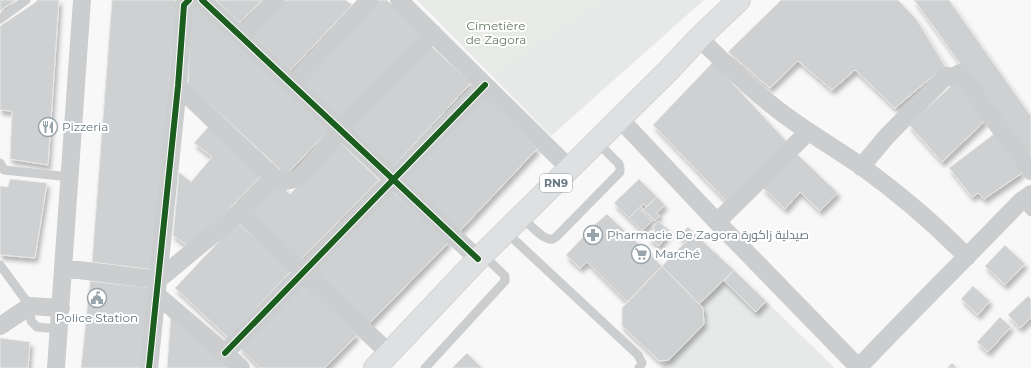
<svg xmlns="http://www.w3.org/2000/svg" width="1031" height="368" viewBox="0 0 1031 368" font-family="Montserrat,Cairo,sans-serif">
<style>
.built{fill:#e7e9e8}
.green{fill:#e8eae5}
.building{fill:#ced0d1;stroke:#e8e8e8;filter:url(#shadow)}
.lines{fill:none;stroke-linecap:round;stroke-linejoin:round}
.primary-casing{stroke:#d4d5d6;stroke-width:24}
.lane{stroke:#cbcdce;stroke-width:9}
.street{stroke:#cbcdce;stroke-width:18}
.primary{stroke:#dfe0e1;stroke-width:22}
.cycleway-casing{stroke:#fff;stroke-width:8}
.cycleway{stroke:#1b5e20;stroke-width:6}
.labels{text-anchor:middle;stroke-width:4;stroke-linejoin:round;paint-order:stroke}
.shield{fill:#fff;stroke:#93a0a7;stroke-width:1}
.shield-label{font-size:11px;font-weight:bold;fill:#657781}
.park-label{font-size:12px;fill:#697a64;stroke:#fff}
.poi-label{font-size:12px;fill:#657781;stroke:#fff;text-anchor:start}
</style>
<defs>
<filter id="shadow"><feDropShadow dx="2.5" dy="4.5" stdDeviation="2" flood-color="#0004"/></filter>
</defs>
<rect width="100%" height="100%" fill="#f8f8f8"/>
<!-- built -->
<path class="built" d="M603 0H704L551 136 492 76Z
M734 270 835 368H661L704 324 703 308 699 304Z"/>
<!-- green -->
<path class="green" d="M417 0H603L492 76Z"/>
<!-- building -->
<path class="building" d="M0 0H16L0 11Z
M37 0H59L48 165 10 159 12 111 0 110V26L36 2Z
M112 0H176L155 270 92 262Z
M216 0H262L240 23Z
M283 0H346L352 5 290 71 251 34Z
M378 0H387L423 35 340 121 300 82Z
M781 0H898L917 20 945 66 895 108 855 70 832 90 798 61 770 88 728 52Z
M914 0H949L1031 116V161Z
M195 2 329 130 286 175 188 84 191 9Z
M429 44 471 83 391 169 349 130Z
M713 62 788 143 727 202 653 125Z
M956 81 985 121 942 162 909 125Z
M483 95 537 149 459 232 403 179Z
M210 125 261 176 191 249 173 235 179 172 191 182 212 157 194 143Z
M994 134 1022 173 984 199 978 193 972 197 949 168Z
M340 142 379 180 300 261 248 211 277 181 290 194Z
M796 153 838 193 820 211 800 192 785 209 763 188Z
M10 179 47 183 35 258 1 255 0 253V186L8 187Z
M639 179 657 197 646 207 643 204 629 218 614 203Z
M392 191 449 242 368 325 311 271Z
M657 197 665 205 657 213 660 216 655 221 643 210Z
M641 206 643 210 642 211 652 221 642 231 629 218Z
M607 214 662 266 627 302 587 262 580 268 566 255 585 235 592 242 599 233 592 227Z
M658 221 670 231 659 246 649 238 655 230 653 227Z
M237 222 291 271 228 338 175 288Z
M688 227 694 233 685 242 679 236Z
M694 233 734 270 699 304 662 266Z
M1005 245 1025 264 1005 285 985 266Z
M662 266 703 308 704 324 669 360 659 361 622 326V308Z
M734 270 766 301 756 312 724 281Z
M90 281 152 288 142 368H81Z
M303 282 357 335 325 368H260L239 347Z
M973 286 990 301 978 315 961 299Z
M1028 296 1031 299V318L1020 328 1008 315Z
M171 313 230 368H167Z
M1000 317 1011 327 988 352 977 342Z
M0 338 30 342 28 368H0Z
M467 353 482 368H452Z
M952 363 957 368H947Z"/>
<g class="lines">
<defs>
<path id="primary" d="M375 368 478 259 668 71 699 38 739 0"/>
</defs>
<!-- primary casing -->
<use href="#primary" class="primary-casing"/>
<!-- lane -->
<path class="lane" d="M0 19 26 0
M0 163 4 170 70 177
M1021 201 1031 212
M521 216C527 222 542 239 550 239 553 240 556 237 558 235L620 172V168L619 164 597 142
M506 232 638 355 642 363 639 368
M0 265 30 306 31 321 37 327 59 329
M425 368 505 281V276L483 255"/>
<!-- street -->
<path class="street" d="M202 0 478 259
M399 0 570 169
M241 37 275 0
M699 38C725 63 749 88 778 110 804 130 833 147 861 166 898 193 935 224 967 257
M292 85 369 0
M178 86 273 177 285 181 296 179 305 172 340 130 433 33
M620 119 717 222 859 368
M861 167 887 136 946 76 952 77 960 73 1031 171
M240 212 389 353
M717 222 808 132
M63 268 158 280 240 212 273 177
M156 294 225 353 241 368
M0 326 30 306 61 308
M225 353 485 85
M859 367C912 311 967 257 1021 201L1031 194
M56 368 82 0
M149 368 178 86 184 5 189 0"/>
<!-- primary -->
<use href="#primary" class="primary"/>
<defs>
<path id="cycleway" d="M202 0 478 259
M225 353 485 85
M149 368 178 86 184 5 189 0"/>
</defs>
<!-- cycleway casing -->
<use href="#cycleway" class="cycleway-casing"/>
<!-- cycleway -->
<use href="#cycleway" class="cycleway"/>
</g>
<!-- icons -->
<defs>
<symbol id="restaurant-ring" viewBox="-11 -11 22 22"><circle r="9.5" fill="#fff" stroke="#98a4ab" stroke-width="1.5"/><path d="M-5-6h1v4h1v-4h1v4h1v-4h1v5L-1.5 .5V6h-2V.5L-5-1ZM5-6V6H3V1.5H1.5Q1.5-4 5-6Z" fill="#98a4ab"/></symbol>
<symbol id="pharmacy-ring" viewBox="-11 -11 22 22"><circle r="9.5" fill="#fff" stroke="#98a4ab" stroke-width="1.5"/><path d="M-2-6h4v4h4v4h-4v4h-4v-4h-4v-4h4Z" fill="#98a4ab"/></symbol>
<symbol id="supermarket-ring" viewBox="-11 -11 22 22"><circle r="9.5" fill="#fff" stroke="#98a4ab" stroke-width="1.5"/><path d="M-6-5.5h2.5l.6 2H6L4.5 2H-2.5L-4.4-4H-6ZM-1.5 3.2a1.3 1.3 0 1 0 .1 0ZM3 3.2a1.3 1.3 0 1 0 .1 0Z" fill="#98a4ab"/></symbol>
<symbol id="civic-ring" viewBox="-11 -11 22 22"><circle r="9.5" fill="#fff" stroke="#98a4ab" stroke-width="1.5"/><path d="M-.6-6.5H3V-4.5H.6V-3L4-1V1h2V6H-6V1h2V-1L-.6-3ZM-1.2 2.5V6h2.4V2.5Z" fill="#98a4ab"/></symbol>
</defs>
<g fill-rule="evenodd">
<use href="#restaurant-ring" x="37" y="116" width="22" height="22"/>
<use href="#pharmacy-ring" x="582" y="224" width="22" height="22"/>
<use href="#supermarket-ring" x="630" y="243" width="22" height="22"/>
<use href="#civic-ring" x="86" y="287" width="22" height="22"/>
</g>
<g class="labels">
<!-- shield labels -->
<rect class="shield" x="540" y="174" width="32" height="18" rx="3"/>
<g class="shield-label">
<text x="556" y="187">RN9</text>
</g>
<!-- park labels -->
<g class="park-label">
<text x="496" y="30">Cimetière<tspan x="496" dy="14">de Zagora</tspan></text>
</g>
<!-- poi labels -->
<g class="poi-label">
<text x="62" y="131">Pizzeria</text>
<text x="607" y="239">Pharmacie De Zagora صيدلية زاكورة</text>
<text x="655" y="258">Marché</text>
<text x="97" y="322" text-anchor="middle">Police Station</text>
</g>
</g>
</svg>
